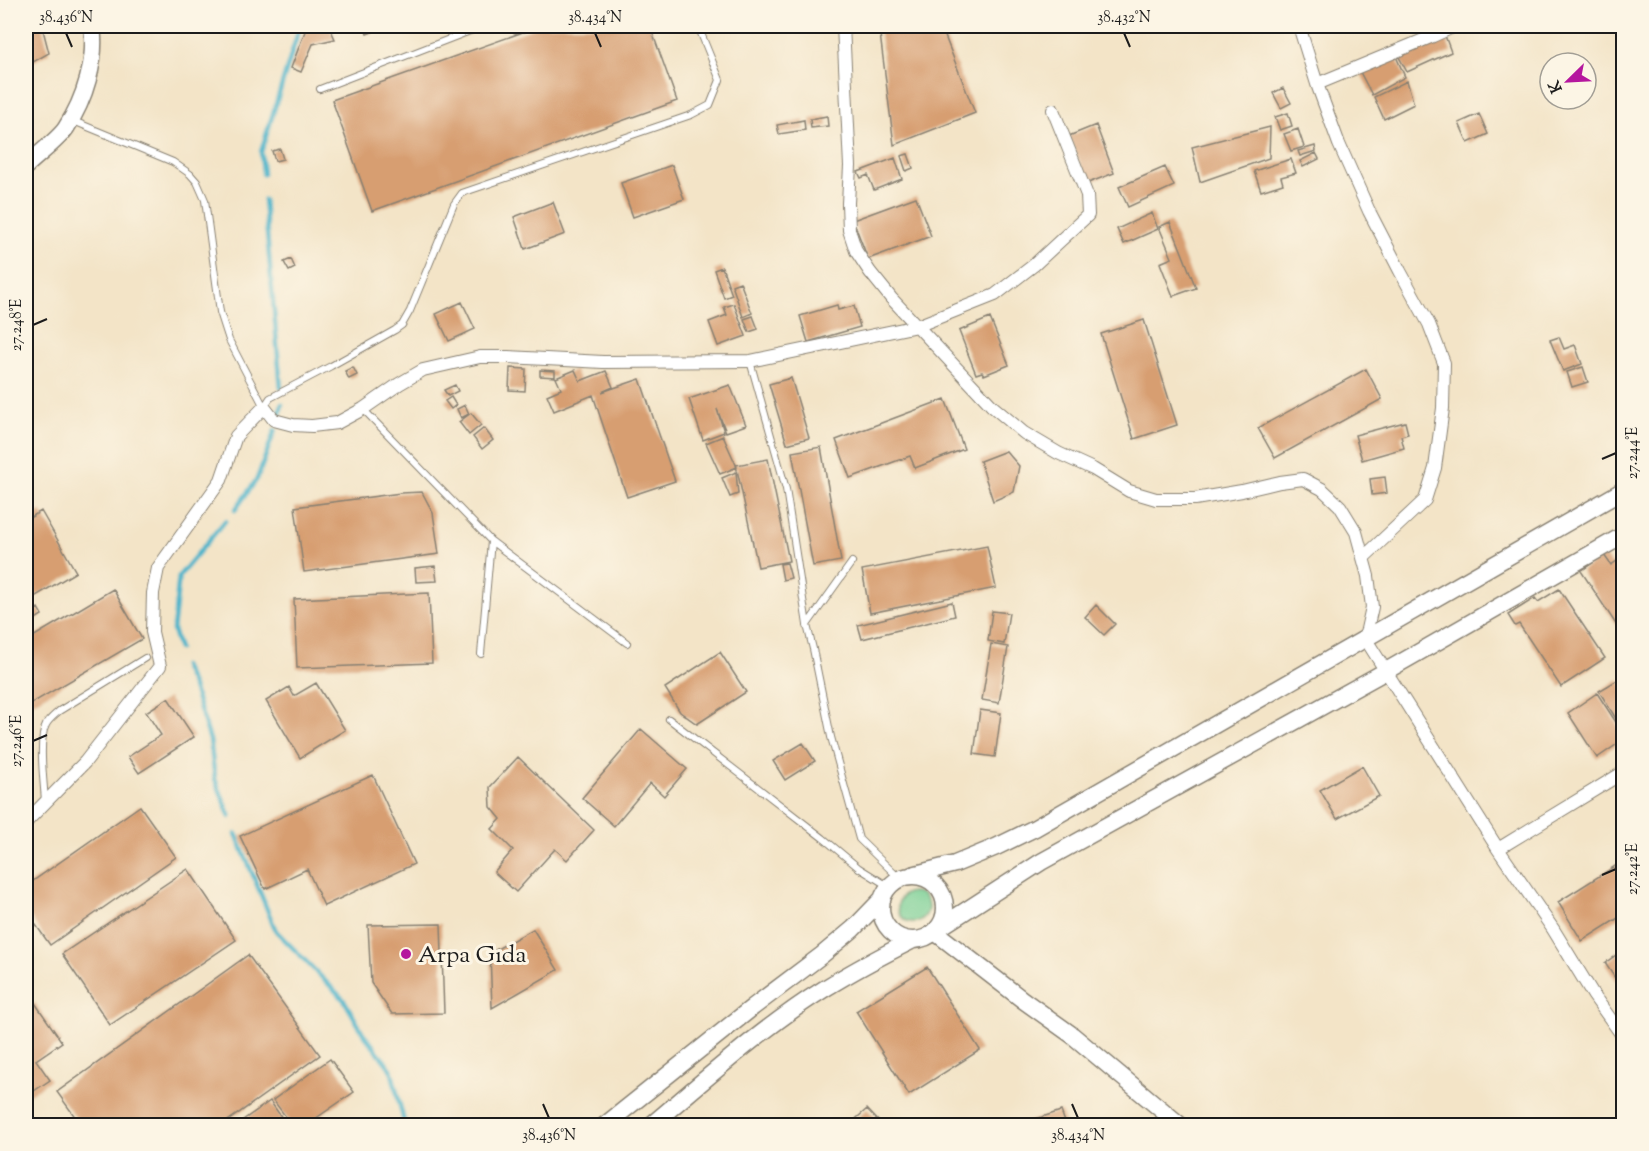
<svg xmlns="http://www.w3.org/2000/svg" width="1649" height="1151" viewBox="0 0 1649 1151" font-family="'Sorts Mill Goudy',serif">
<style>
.green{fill:#78cf94;stroke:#4a7658;stroke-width:1.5}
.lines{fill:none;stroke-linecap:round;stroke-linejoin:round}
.stream{stroke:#4cb4ca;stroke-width:4.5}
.building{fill:#d79e71}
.service-casing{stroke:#888072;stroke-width:8}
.minor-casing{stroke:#888072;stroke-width:14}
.tertiary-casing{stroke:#888072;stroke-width:19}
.service{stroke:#fff;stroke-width:6}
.minor{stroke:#fff;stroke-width:12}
.tertiary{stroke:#fff;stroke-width:16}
.ticks{fill:none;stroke:#1c1c1c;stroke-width:2}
.poi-dot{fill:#b5179e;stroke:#fcf5e5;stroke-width:2}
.labels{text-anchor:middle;stroke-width:6;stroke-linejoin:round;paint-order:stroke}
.poi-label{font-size:24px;fill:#1c1c1c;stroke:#fcf5e5;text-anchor:start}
.neatline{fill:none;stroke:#1c1c1c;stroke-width:2}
.ticks-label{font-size:15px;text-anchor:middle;fill:#1c1c1c}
</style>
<rect width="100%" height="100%" fill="#fcf5e5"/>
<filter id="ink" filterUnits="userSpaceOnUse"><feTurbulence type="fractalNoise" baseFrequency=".0167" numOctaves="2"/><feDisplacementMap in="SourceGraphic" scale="12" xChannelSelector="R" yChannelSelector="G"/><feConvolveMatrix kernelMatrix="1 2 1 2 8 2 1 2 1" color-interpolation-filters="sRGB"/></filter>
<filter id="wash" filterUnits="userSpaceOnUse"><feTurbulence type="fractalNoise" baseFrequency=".008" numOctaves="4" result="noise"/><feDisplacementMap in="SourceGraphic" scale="24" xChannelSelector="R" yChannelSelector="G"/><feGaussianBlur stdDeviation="1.35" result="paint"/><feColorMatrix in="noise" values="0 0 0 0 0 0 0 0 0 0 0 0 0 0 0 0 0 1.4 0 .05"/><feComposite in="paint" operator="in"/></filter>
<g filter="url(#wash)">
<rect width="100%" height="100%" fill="#f3e4c7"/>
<!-- green -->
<path class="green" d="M898 907a15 15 0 1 1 30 0a15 15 0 1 1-30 0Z"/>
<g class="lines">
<!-- stream -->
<path class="stream" d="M263 174 261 152 300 26
M264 200 281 388
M279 417 282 404
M235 510 257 479 275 430
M179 649 173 630 179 576 225 521
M183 666 193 687 210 740 215 779 230 817
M236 834 276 931 344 1000 363 1033 391 1069 405 1126"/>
</g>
<g id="blocks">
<!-- building -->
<path class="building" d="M26 26H42L49 53 26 66Z
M307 26H329L335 39 313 44 301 72 291 68Z
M364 26H387L367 34Z
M540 26H650L677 101 372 211 332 100Z
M879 26H941L975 113 894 145Z
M1444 33 1451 52 1407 72 1398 55Z
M1395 54 1405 77 1372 95 1359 70Z
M1407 81 1414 104 1384 119 1374 97Z
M1283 88 1291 103 1281 108 1273 93Z
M1288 113 1292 126 1280 130 1275 117Z
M1479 114 1488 134 1468 143 1459 123Z
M827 116 828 126 811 128 810 119Z
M804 120 805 130 779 134 777 125Z
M1096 125 1114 173 1088 183 1069 136Z
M1270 127 1269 158 1200 182 1192 147Z
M1298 129 1304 147 1291 151 1284 134Z
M1315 146 1316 151 1300 156 1298 151Z
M280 149 283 159 275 161 272 151Z
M1316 153 1319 159 1303 167 1300 161Z
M908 154 913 168 906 171 901 156Z
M895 158 902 179 874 190 868 175 861 178 858 172Z
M1291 159 1296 173 1281 177 1283 184 1261 191 1254 171Z
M672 165 684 199 633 217 621 183Z
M1165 167 1174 186 1128 207 1119 187Z
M916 197 931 236 868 259 853 220Z
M553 202 565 234 525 249 514 217Z
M1152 213 1158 229 1124 244 1117 229Z
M1170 222 1196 288 1173 296 1160 263 1172 258 1159 227Z
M291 259 295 268 289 271 284 262Z
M722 267 732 295 724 298 714 270Z
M740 282 752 313 743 317 732 285Z
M462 302 475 329 449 341 436 314Z
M734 304 746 336 718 346 709 322 727 315 724 307Z
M837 305 838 310 854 306 860 327 808 342 800 316Z
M753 316 758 329 749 332 744 319Z
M990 318 1009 365 984 375 982 372 976 374 959 331Z
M1144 320 1177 425 1134 439 1101 334Z
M1559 337 1564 349 1575 345 1582 364 1563 371 1550 340Z
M353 367 357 375 349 379 345 371Z
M1583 367 1588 382 1572 387 1567 372Z
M510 368 526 369 525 391 509 390Z
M1366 369 1382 399 1275 458 1258 428Z
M540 370 555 371V377L540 376Z
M575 370 580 381 606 371 613 387 602 392 640 379 675 481 627 497 593 395 554 411 547 395 561 389 556 378Z
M791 378 809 438 787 444 769 384Z
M455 385 458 391 448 396 444 390Z
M730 385 746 425 726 432 717 409 724 432 703 440 689 399Z
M451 397 456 405 451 409 445 401Z
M945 399 964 449 915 468 910 456 850 478 836 440Z
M465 405 469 414 461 418 457 409Z
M471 413 481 425 469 435 459 422Z
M1405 422 1408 434 1401 436 1404 448 1362 460 1355 435Z
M484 428 493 440 482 449 473 437Z
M723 436 737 467 720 474 706 443Z
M821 447 841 561 813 566 792 452Z
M1006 451 1019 466 1014 492 993 501 980 461Z
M768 459 789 561 758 567 736 465Z
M736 472 738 494 730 497 722 478Z
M1385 477 1387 493 1372 495 1370 479Z
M422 492 433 513 439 554 304 572 295 507 401 493Z
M41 511 76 572 26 602V520Z
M987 546 996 588 870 613 862 570Z
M1604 555 1611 565 1623 557V635L1581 571Z
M787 563 791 578 783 580 780 564Z
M435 566 437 581 416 582 415 568Z
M113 589 142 639 27 706 26 703V641Z
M1559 589 1605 658 1561 687 1519 624 1515 626 1508 615 1535 598 1538 602Z
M429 593 432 663 297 668 294 599Z
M952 602 955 616 862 639 858 625Z
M1096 605 1115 624 1104 635 1085 617Z
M38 608 42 615 26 625V615Z
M992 611 1009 613 1004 644 988 641Z
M991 644 1008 647 999 703 982 700Z
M720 652 746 692 697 724 680 712 665 688Z
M1619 679 1623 686V730L1599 691Z
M316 683 345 730 300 758 266 701 289 687 294 696Z
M1597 693 1623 733V740L1597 758 1568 713Z
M168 698 194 737 139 773 128 757 161 735 146 712Z
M980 710 1001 713 995 757 974 754Z
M641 729 687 769 664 796 650 783 614 826 582 798Z
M803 743 815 761 785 780 773 761Z
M518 757 594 830 567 860 555 849 516 892 494 872 513 850 492 829 501 819 491 807 490 787Z
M1362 766 1379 796 1337 819 1320 790Z
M373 775 414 864 324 906 307 869 265 889 240 836Z
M140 806 176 857 50 945 26 911V886Z
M1623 861V915L1582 941 1558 902Z
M188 869 236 940 110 1025 62 954Z
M441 924 444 1013 392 1014 371 983 368 925Z
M533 929 558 970 492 1008 490 953Z
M1623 950V990L1605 963Z
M248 955 320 1055 222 1125H81L57 1092Z
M927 967 980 1050 909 1095 856 1011Z
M35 1003 62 1042 36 1060 50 1080 28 1095 26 1092V1009Z
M330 1059 354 1092 306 1125H292L273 1100Z
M270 1101 287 1125H236Z
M867 1109 882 1125H849Z
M1061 1111 1066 1125H1017Z"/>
</g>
</g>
<g filter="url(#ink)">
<use href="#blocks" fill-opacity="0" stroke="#888072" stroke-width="1.5"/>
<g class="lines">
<defs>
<path id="service" d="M320 89 483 26
M71 120 173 162 190 174 197 182 205 200 220 312 229 340 264 407 270 398 331 366 395 330 402 325 410 311 454 204 462 193 691 115 710 105 720 80 698 26
M750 361 786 489 807 625
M363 409 491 541 481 654
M491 541 627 643
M852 562 807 625 813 649 831 737 859 839 899 878
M669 719 823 838 859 868 888 886
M45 801C44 784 38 739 46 725 49 719 55 715 59 711L145 658"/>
<path id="minor" d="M843 26 850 166 848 203 849 230 856 251 870 272 891 298 992 406 1024 433 1058 453 1093 469 1129 491 1156 499H1195L1242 491 1280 482 1303 479 1322 489 1340 506 1356 532 1368 576 1372 607 1365 638 1498 849 1553 929 1594 996 1624 1038
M1299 26 1317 84 1339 144 1369 211 1400 271 1429 324 1444 363 1443 408 1435 468 1425 500 1363 558
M1317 84 1433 36 1455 26
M26 822 85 762 160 666 152 632 153 593 158 568 221 480 236 436 264 407 274 420 293 425 312 426 337 423 363 409 399 384 423 370 480 357H508L603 362 750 361 917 326 995 295 1034 265 1088 215 1087 195 1053 110
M1498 849 1624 772"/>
<path id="tertiary" d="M26 166C36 156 59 139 66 128 85 99 97 60 92 26
M912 875 955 864 996 847 1035 828 1624 490
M881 908a32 32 0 1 1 64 0a32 32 0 1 1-64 0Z
M939 928 1041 862 1386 671 1624 535
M935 932 1023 1000 1072 1035 1181 1126
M604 1126 753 1007 822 955 853 929 881 900
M650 1126C706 1079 762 1028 824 989 853 971 883 955 913 940"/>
</defs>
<!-- service casing -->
<use href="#service" class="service-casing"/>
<!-- minor casing -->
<use href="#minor" class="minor-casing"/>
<!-- tertiary casing -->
<use href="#tertiary" class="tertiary-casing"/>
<!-- service -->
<use href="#service" class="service"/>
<!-- minor -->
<use href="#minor" class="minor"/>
<!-- tertiary -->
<use href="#tertiary" class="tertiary"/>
</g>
</g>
<!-- ticks -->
<path class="ticks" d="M66 33 72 47M595 33 601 47M1124 33 1130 47M33 325 47 319M1602 459 1616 453M33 741 47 735M1602 875 1616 869M543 1104 549 1118M1072 1104 1078 1118"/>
<!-- markers -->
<circle class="poi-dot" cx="406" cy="954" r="6"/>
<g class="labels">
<!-- poi labels -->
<g class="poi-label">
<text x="418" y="962">Arpa Gıda</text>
</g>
</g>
<!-- margin -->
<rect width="1649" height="1151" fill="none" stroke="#fcf5e5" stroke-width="66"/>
<!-- north arrow -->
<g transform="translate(1568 81) rotate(246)"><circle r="28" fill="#fcf5e5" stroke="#a29e95" stroke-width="1.5"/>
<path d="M0-4.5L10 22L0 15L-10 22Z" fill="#b5179e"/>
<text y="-9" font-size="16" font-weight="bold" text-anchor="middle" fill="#1c1c1c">K</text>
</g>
<rect x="33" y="33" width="1583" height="1085" class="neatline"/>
<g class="ticks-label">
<text x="66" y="22">38.436°N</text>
<text x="595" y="22">38.434°N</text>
<text x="1124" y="22">38.432°N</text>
<text transform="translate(16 325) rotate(-90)" y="5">27.248°E</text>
<text transform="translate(1632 453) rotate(-90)" y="5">27.244°E</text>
<text transform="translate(16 741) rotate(-90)" y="5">27.246°E</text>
<text transform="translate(1632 869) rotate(-90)" y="5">27.242°E</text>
<text x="549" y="1140">38.436°N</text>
<text x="1078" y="1140">38.434°N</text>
</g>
</svg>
